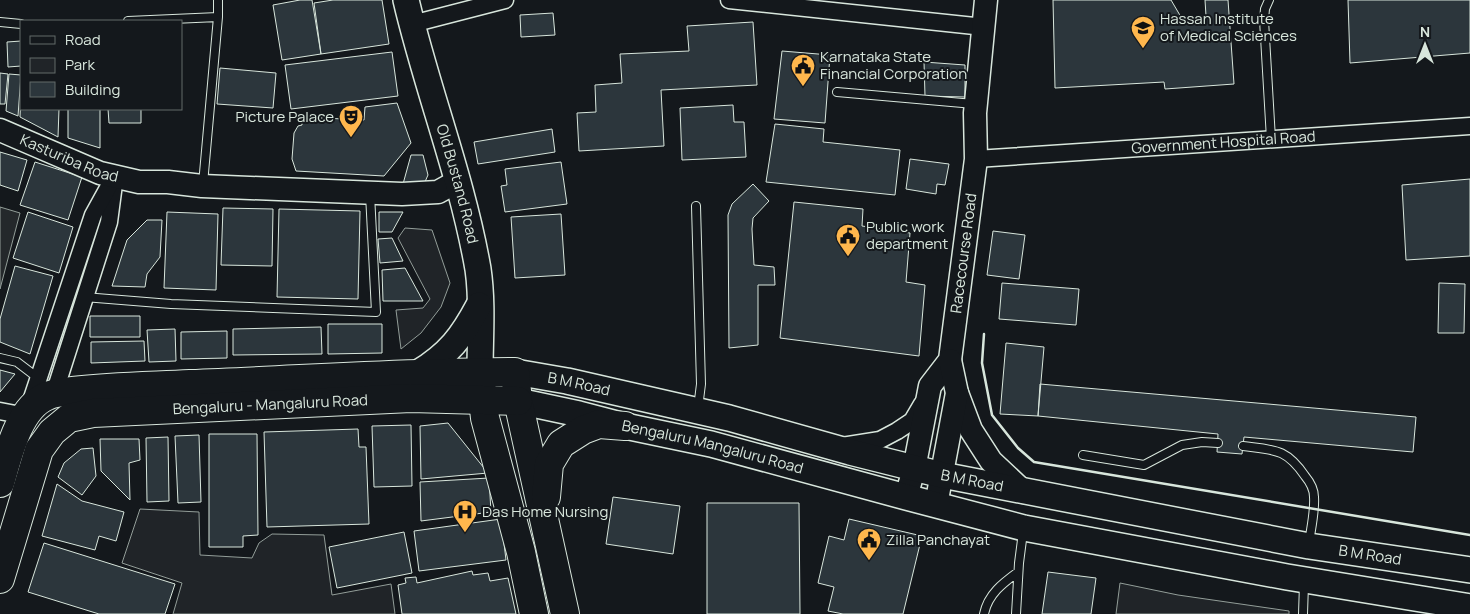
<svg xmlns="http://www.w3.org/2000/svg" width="1470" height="614" viewBox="0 0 1470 614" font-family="Manrope,sans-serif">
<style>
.green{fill:#202428;stroke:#939e99}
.parking{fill:#24282b;stroke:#939e99}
.building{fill:#2c363c;stroke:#d8e6dc}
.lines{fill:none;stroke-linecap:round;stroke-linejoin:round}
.lane-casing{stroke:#d8e6dc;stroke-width:10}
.street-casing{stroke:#d8e6dc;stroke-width:19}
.secondary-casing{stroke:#d8e6dc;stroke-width:25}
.primary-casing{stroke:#d8e6dc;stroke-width:28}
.highway-casing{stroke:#d8e6dc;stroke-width:30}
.lane{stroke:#14181c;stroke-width:8}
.street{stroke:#14181c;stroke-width:16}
.secondary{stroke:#14181c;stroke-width:22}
.primary{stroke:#14181c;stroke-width:25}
.highway{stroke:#14181c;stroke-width:28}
.wall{stroke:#d8e6dc;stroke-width:2.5}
.labels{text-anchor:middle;stroke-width:4;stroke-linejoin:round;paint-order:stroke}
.poi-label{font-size:15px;fill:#d8e6dc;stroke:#14181c;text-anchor:start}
.street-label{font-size:15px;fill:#d8e6dc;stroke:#14181c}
</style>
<rect width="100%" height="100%" fill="#14181c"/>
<!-- green -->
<path class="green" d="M96 223 102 224 56 359 52 358Z
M405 228 432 230 450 283 441 307 421 333 401 349 396 310 423 308 430 299 398 238Z
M140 509 199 512 200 555 252 558 259 543 272 534 324 535 332 595 391 584 395 614H173L182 583 122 563Z
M1120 583 1178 595 1289 611V614H1116Z"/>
<!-- parking -->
<path class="parking" d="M0 207 20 213 0 289Z"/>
<!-- building -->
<path class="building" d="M300 0H312L321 54 282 60 273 5Z
M333 0H382L389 44 321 54 314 3Z
M1053 0H1171L1181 17 1206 16 1205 0H1228L1234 84 1165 89 1164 82 1055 88Z
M1348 0H1470V53L1350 63Z
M553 13 555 35 521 37 520 15Z
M753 22 757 85 661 90 664 146 579 151 577 113 596 112 595 85 622 83 620 54 689 51 687 26Z
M21 41V66L8 67 7 42Z
M782 51 830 55 825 123 774 119Z
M392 52 398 96 291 109 285 65Z
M924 62 965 65V97L925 96Z
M220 68 276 73 273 108 217 104Z
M0 73 8 74 5 104H0Z
M9 74 21 75 18 116 6 111Z
M21 93V109H59L58 137 20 117Z
M397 103 411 143 384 176 296 171 292 159 294 133 298 126 302 125V117L364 120 365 107Z
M733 105 734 122H744L746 157 682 160 680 108Z
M68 109H100V148L68 138Z
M108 109H141V123H109Z
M775 124 824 129 823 142 900 150 895 195 766 182Z
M552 129 555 152 478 164 474 142Z
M0 152 27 160 18 191 0 185Z
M411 155H423L428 175 424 184H403Z
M910 159 949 164 945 185 937 184 936 194 906 189Z
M35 162 82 177 68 220 20 205Z
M561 162 567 204 505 212 501 186 507 185 505 169Z
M1470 179V256L1406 260 1402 185Z
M753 184 769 201 753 218 752 229 754 265 774 267 775 285H758V345L729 348 728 215 732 204Z
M794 202 863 209 862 226 910 233 906 282 925 285 919 356 780 338Z
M223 208 273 209 272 266 221 265Z
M279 209 360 211 358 299 277 297Z
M28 212 73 227 59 273 13 258Z
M167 212 218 214 216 290 164 288Z
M379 212H403L392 232H379Z
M561 214 565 275 515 278 511 217Z
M147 220H162L160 257 147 274 145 287 112 286 127 240Z
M993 231 1025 235 1019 279 987 275Z
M392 238 403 261 380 263 378 239Z
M15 266 53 276 30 354 0 342V319Z
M405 268 423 301H383L382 270Z
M1002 283 1079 289 1076 325 999 319Z
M1439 283 1465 284 1464 333H1438Z
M90 316H140V337H90Z
M328 324H382V353L328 354Z
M321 327 322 354 233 355V329Z
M175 329 176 361 149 362 147 330Z
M227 331V358L181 359V332Z
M144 341 145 361 91 363V342Z
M1006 343 1044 347 1038 416 1000 414Z
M0 370 15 374 0 392Z
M1040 384 1416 417 1413 452 1244 437 1242 454 1217 452 1218 434 1038 416Z
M448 423 488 473 421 479 420 426Z
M411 425 412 486 374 487 372 426Z
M358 429 359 447H366L369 524 267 527 264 432Z
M209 434H257L258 535 243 536V547H209Z
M199 435 201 502 178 503 175 436Z
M168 437 169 501 147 502 146 438Z
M100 439H139L140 460 129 463 130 500 101 471Z
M93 448 96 476 82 495 58 477 64 463 81 449Z
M489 478 491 512 421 521 420 482Z
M57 484 82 501 124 512 116 541 99 536 95 550 42 536Z
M613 497 680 506 673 554 606 544Z
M707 503H799L800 614H707Z
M501 519 506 560 419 571 414 531Z
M849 519 922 536 903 614H843L828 611 834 587 818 583 829 536 844 540Z
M404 532 412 573 337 588 329 547Z
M44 543 175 584 165 614H99L28 592Z
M472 571 473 575 488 573 490 581 508 578 516 614H402L398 585 406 583 405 578 416 577 417 583Z
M1048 572 1096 578 1091 614H1042Z"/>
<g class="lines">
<defs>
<path id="lane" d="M1269 0 1265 9 1264 20 1271 139
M128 21 218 17V0
M0 22 21 24
M837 92 974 104
M203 184 218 17
M696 206 701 384 698 408
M84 297 171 304 376 312 370 194
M0 358 17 362 38 378
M1243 446C1274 450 1286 448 1305 476 1310 482 1314 489 1314 497 1315 512 1311 528 1309 543
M1083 455 1144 465 1182 445 1202 442 1218 443
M984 614C988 594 1003 583 1018 572
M1016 614 1019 563 1023 532
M1303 614 1304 584"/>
<g id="street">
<path d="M729 0 984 27"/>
<path d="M412 24 505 0"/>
<path id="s1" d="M976 159 1470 126"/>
<path d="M54 394 109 222 114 184"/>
<path d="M0 411 26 416 93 215 114 177"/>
<path d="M842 446 880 440 897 431 912 421 922 404"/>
</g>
<g id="secondary">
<path id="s2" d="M0 130 100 173 139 182H168L202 186 402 194 438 192 458 181"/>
<path d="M957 393 971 430 991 461 1024 492"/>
<path id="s3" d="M906 497 914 469 930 386 950 360 976 159 975 113 986 0"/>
<path d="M936 505 957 393 950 360"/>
</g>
<g id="primary">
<path id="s4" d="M406 0C427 90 462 177 478 269 483 303 480 338 480 372"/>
<path id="s5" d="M515 372 567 381 729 418 850 452 942 475 1309 546 1470 570"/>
<path d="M418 373C449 354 462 337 479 305"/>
<path id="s6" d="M518 401 579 414 625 426 711 444 906 497 1024 528 1287 577 1470 607"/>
</g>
<g id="highway">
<path d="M481 383 485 418 521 552 534 614"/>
<path d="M0 483C8 456 18 408 47 396 55 392 65 392 73 391 112 386 151 386 190 384 299 380 407 372 515 372L518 401 565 614"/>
<path d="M546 497 549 464 561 444 583 430 599 424 625 426"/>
<path id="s7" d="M0 579 39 450 52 432 69 418 93 413 411 398 518 401"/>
</g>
</defs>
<!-- lane casing -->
<use href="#lane" class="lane-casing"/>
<!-- street casing -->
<use href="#street" class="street-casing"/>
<!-- secondary casing -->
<use href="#secondary" class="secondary-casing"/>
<!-- primary casing -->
<use href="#primary" class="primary-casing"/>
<!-- highway casing -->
<use href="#highway" class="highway-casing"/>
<!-- lane -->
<use href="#lane" class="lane"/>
<!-- street -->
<use href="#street" class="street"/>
<!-- secondary -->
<use href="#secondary" class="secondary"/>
<!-- primary -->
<use href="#primary" class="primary"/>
<!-- highway -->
<use href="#highway" class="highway"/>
<!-- wall -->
<path class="wall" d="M984 334 982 363 992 415 1018 448 1034 462 1470 535"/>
</g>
<!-- icons -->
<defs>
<symbol id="university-pin" viewBox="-11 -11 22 30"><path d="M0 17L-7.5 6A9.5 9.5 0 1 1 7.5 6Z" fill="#ffb74d" stroke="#14181c"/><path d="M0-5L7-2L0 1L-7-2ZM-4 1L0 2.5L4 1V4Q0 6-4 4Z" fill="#111"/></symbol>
<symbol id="civic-pin" viewBox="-11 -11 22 30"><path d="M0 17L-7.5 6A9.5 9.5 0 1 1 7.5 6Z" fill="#ffb74d" stroke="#14181c"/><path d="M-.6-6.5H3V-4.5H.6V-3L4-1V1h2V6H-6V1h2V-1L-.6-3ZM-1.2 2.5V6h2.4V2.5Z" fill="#111"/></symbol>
<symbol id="theatre-pin" viewBox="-11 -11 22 30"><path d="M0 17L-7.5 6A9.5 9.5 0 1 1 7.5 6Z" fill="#ffb74d" stroke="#14181c"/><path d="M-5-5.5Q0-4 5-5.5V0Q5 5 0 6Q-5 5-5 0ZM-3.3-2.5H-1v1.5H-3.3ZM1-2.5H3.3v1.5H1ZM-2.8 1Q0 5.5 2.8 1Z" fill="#111"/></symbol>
<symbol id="hospital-pin" viewBox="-11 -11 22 30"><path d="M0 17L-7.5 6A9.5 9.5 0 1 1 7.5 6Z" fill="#ffb74d" stroke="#14181c"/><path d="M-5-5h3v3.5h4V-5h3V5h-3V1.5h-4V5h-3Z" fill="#111"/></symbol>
</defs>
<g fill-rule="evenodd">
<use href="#university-pin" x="1129" y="14" width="28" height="38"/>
<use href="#civic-pin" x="789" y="52" width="28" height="38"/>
<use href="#theatre-pin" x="337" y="103" width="28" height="38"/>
<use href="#civic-pin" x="834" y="222" width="28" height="38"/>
<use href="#hospital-pin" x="451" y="498" width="28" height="38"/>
<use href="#civic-pin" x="855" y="526" width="28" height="38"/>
</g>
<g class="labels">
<!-- poi labels -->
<g class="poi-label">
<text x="1160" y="24">Hassan Institute<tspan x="1160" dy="17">of Medical Sciences</tspan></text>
<text x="820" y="62">Karnataka State<tspan x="820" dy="17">Financial Corporation</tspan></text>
<text x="334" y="122" text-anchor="end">Picture Palace</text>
<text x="866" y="232">Public work<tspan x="866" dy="17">department</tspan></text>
<text x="482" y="517">Das Home Nursing</text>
<text x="886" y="545">Zilla Panchayat</text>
</g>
<!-- street labels -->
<g class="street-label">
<text dy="5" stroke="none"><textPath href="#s1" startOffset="248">Government Hospital Road</textPath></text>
<text dy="5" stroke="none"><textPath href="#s2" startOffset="75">Kasturiba Road</textPath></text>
<text dy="5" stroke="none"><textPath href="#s4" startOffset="191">Old Bustand Road</textPath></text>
<text dy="5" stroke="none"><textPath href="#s3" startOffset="254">Racecourse Road</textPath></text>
<text dy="5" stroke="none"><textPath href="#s5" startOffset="65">B M Road</textPath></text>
<text dy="5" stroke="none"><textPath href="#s7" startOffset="381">Bengaluru - Mangaluru Road</textPath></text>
<text dy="5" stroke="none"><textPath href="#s6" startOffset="200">Bengaluru Mangaluru Road</textPath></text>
<text dy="5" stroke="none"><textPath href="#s5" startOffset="470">B M Road</textPath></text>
<text dy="5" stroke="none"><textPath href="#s5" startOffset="875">B M Road</textPath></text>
</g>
</g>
<!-- legend -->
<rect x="20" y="20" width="162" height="90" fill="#14181c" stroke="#626a69"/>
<rect x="30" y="36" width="25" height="8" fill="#14181c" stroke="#626a69"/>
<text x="65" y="45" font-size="15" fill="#d8e6dc">Road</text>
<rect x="30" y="58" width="25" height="15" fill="#202428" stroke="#626a69"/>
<text x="65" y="70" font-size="15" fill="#d8e6dc">Park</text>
<rect x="30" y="82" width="25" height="15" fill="#2c363c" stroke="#626a69"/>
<text x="65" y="95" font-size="15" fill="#d8e6dc">Building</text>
<!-- north arrow -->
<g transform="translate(1425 45)" stroke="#14181c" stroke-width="4" paint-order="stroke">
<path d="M0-4L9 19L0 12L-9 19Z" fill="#d8e6dc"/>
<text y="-8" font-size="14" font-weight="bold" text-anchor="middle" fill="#d8e6dc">N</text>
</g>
</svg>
